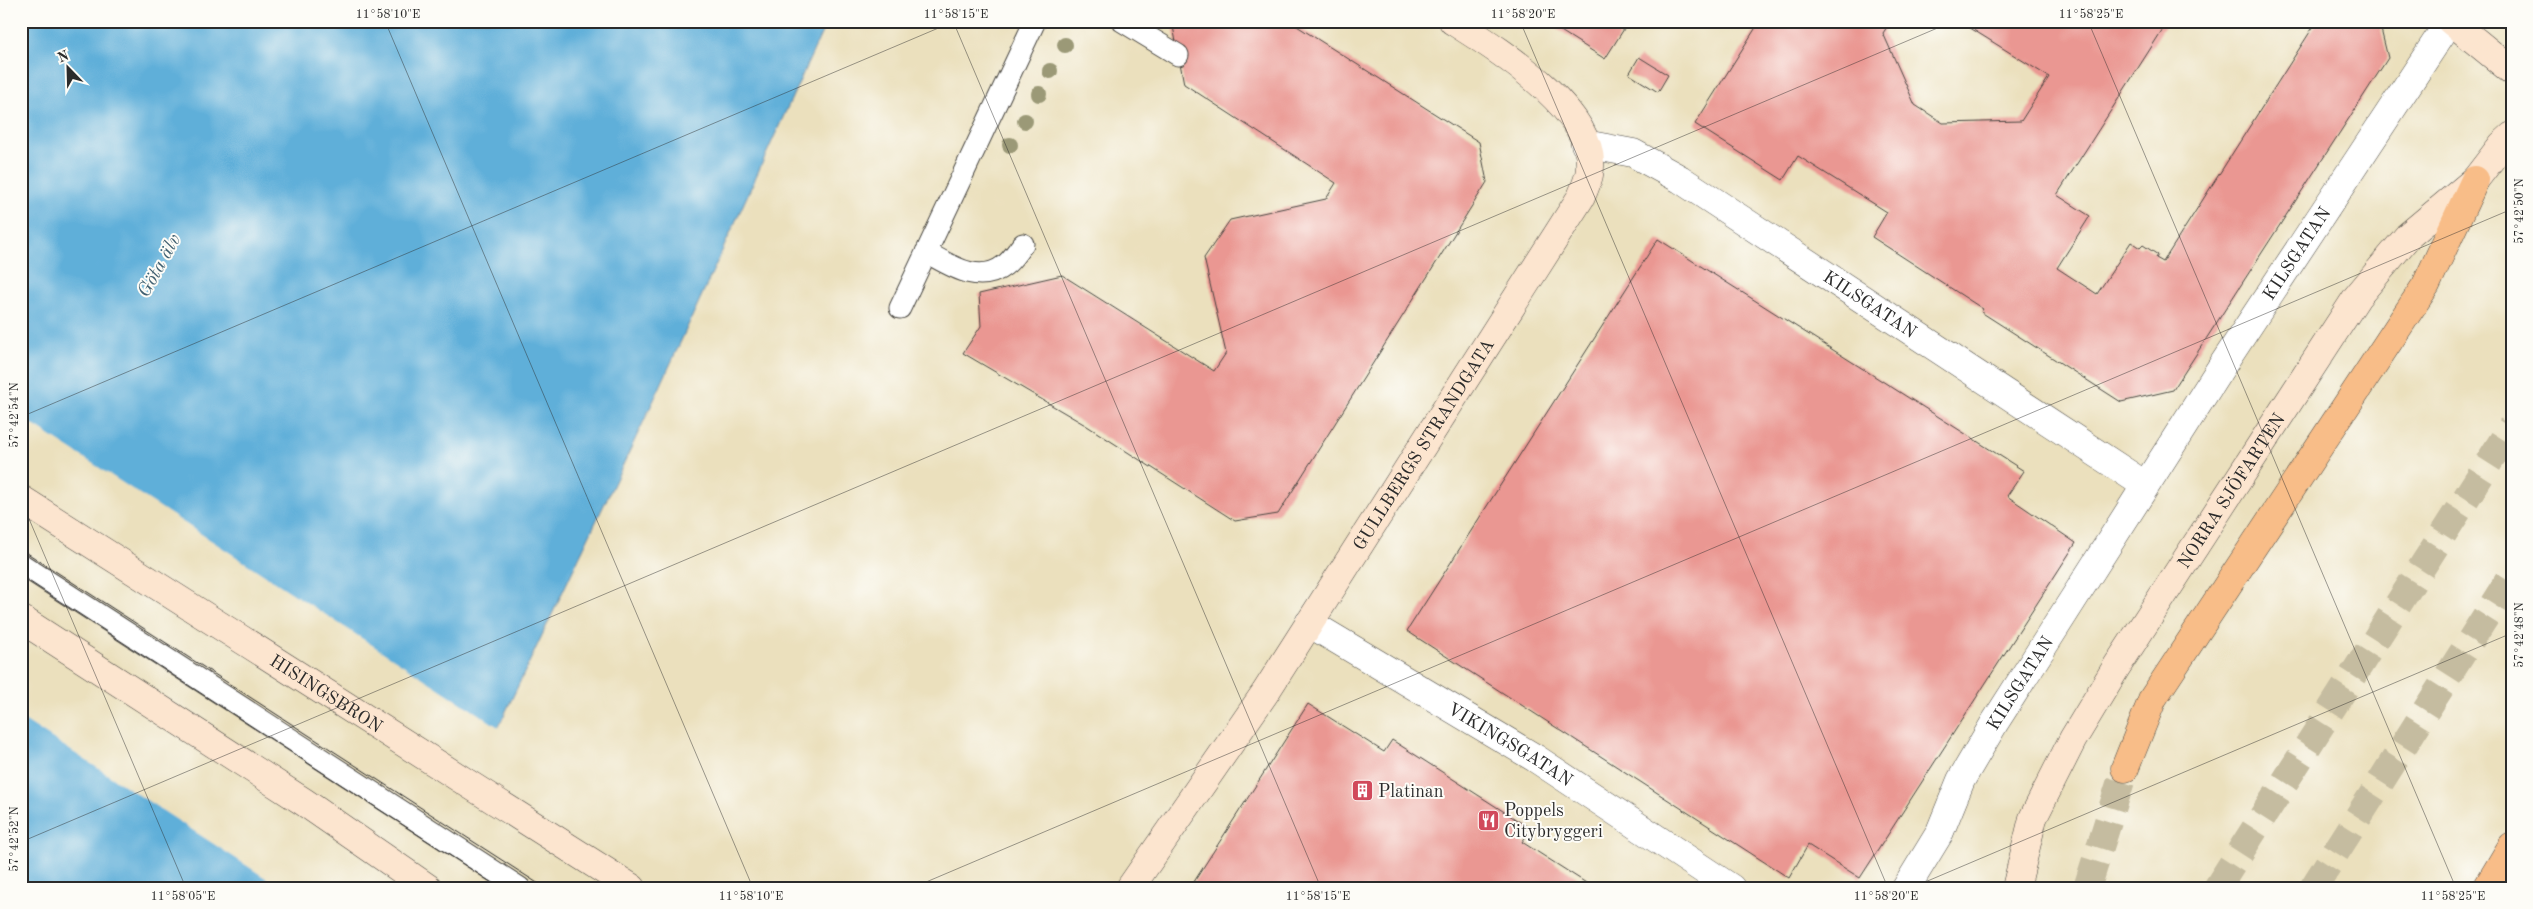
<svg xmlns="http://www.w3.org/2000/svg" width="2533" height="909" viewBox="0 0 2533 909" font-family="'Old Standard TT',serif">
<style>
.water{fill:#5fafd9;stroke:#456d82}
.pier{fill:#ebe0bd}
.building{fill:#ea9792}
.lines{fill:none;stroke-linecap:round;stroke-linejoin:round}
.highway-tunnel{stroke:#c5bca0;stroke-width:28;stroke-dasharray:28 14;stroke-linecap:butt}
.lane-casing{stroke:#484641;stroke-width:23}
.street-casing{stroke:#484641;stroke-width:29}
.secondary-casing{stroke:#484641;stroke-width:29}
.highway-casing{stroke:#484641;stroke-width:29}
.lane{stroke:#fff;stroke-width:21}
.street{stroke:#fff;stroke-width:28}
.secondary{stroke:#fce5cf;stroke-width:28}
.highway{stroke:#f8bd88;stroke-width:28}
.tram{stroke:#2b2b2b;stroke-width:1}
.tree{fill:#9b9977}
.ticks{fill:none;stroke:#2b2b2b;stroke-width:1;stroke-opacity:0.45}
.labels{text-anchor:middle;stroke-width:4;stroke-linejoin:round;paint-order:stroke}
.street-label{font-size:18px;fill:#2b2b2b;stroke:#fdfcf7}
.poi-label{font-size:18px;fill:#2b2b2b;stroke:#fdfcf7;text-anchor:start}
.water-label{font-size:19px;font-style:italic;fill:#406071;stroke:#fdfcf7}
.neatline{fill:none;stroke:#2b2b2b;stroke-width:2}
.ticks-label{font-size:12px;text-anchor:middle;fill:#2b2b2b}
</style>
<rect width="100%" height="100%" fill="#fdfcf7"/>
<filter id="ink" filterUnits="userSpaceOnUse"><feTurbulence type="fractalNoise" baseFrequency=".02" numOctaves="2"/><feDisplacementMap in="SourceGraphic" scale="10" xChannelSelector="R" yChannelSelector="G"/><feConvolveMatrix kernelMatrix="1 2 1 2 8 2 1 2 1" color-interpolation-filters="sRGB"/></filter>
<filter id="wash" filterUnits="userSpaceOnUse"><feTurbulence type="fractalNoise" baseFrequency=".0096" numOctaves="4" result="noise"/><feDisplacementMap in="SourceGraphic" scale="20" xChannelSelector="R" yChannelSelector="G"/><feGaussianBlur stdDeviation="1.12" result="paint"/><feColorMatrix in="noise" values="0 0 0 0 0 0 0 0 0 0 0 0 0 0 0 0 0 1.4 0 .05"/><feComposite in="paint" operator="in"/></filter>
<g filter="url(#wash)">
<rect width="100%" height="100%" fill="#ebe0bd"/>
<!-- water -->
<path class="water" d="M21 21H827L660 387 422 888H21Z"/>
<!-- pier -->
<path class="pier" d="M21 417 500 728 424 888H281L21 718Z"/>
<g id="blocks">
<!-- building -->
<path class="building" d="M1172 21H1289L1479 142 1487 182 1278 514 1235 521 1087 426 963 353 981 326 979 294 1062 275 1214 371 1226 353 1204 258 1230 220 1326 199 1336 183 1184 84Z
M1545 21H1629L1605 59Z
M1760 21H1891L1883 33 1915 105 1943 123 2021 121 2049 77 1959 21H2168L2057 195 2090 216 2057 268 2097 294 2131 242 2140 248 2143 245 2158 255 2156 258 2163 262 2317 21H2379L2388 58 2173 390 2121 402 1981 312 1983 309 1872 237 1887 212 1798 156 1783 180 1695 124Z
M1639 57 1668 75 1658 92 1629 74Z
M1658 239 2024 471 2007 496 2076 543 1860 878 1808 845 1789 878 1407 631Z
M1308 704 1384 752 1392 740 1531 829 1522 842 1594 888H1190Z"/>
</g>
</g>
<g filter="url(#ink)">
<use href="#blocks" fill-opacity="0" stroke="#484641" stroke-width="1"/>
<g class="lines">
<!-- highway-tunnel -->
<path class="highway-tunnel" d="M2087 888 2125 768
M2217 888 2512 426
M2313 888 2512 575"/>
<defs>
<path id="lane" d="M1122 21 1178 55
M926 252C950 265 979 286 1005 265 1012 260 1017 251 1023 244
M900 308 1035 21
M21 564 520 888"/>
<g id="street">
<path id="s1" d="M1585 144 1633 153 1680 179 2145 485"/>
<path id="s2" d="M1309 623 1535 758 1731 888"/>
<path id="s3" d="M1906 888 1939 834 1961 780 1995 722 2220 369 2450 21"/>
</g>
<g id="secondary">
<path d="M2451 21 2512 71"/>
<path id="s4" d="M21 499 632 888"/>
<path d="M21 619 304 802 428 888"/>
<path id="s5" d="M1130 888 1265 693 1581 197C1584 190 1587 183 1589 175 1602 113 1497 49 1453 21"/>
<path id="s6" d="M2016 888 2033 818 2073 739 2117 666 2357 297 2408 236 2475 180 2502 145 2512 136"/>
</g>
<path id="highway" d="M2125 768 2153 698 2426 285 2475 180
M2487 888 2512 846"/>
</defs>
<!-- lane casing -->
<use href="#lane" class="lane-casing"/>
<!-- street casing -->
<use href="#street" class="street-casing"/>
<!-- secondary casing -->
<use href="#secondary" class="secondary-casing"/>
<!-- highway casing -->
<use href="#highway" class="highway-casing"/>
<!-- lane -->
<use href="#lane" class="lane"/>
<!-- street -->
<use href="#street" class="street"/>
<!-- secondary -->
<use href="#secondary" class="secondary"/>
<!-- highway -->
<use href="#highway" class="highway"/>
<!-- tram -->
<path class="tram" d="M21 549 545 888
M21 576 500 888"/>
</g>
<!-- trees -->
<g class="tree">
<circle cx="1065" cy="45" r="8"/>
<circle cx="1050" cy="71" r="8"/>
<circle cx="1039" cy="94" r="8"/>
<circle cx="1025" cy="121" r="8"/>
<circle cx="1010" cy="145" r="8"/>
</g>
</g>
<!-- ticks -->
<path class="ticks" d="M385 21 753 888M953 21 1321 888M1520 21 1888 888M2088 21 2456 888M21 417 955 21M21 500 186 888M21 842 1954 21M912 888 2512 209M1911 888 2512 633"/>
<!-- icons -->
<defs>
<symbol id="building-square" viewBox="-11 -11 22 22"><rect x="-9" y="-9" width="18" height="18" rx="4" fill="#d1495b" stroke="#fdfcf7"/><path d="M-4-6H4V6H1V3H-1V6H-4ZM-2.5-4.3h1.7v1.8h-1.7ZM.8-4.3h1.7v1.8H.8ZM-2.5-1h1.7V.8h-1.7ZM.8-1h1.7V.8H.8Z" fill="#fff"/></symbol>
<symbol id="restaurant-square" viewBox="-11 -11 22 22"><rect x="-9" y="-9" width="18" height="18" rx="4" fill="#d1495b" stroke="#fdfcf7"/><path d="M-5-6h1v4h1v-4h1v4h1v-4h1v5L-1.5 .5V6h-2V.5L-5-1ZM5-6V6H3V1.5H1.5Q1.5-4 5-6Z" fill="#fff"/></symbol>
</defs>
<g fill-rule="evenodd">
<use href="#building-square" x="1350" y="778" width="25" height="25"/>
<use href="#restaurant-square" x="1476" y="808" width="25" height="25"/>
</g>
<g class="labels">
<!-- street labels -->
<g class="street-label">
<text dy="6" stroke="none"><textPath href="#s3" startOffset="746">KILSGATAN</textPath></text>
<text dy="6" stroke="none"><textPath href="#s1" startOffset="330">KILSGATAN</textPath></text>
<text dy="6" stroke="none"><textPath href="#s5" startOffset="532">GULLBERGS STRANDGATA</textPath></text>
<text dy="6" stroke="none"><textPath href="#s6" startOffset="455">NORRA SJÖFARTEN</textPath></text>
<text dy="6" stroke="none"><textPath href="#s3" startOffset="235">KILSGATAN</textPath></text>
<text dy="6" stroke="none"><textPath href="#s4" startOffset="362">HISINGSBRON</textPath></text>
<text dy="6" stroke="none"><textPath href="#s2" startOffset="235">VIKINGSGATAN</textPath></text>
</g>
<!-- poi labels -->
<g class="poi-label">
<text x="1378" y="797">Platinan</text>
<text x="1504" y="816">Poppels<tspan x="1504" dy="21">Citybryggeri</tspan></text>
</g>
<!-- water labels -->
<g class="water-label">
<text transform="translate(158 265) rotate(-61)" y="7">Göta älv</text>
</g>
</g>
<!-- margin -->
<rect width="2533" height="909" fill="none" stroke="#fdfcf7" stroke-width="55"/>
<!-- north arrow -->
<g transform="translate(68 68) rotate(337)" stroke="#fdfcf7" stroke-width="4" paint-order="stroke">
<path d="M0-4L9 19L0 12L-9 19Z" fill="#2b2b2b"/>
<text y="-8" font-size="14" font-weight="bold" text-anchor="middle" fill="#2b2b2b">N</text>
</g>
<rect x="28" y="28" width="2478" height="854" class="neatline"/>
<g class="ticks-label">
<text x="388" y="18">11°58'10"E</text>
<text x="956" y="18">11°58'15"E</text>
<text x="1523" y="18">11°58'20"E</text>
<text x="2091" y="18">11°58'25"E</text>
<text transform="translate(2519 211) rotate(-90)" y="4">57°42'50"N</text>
<text transform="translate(14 415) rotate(-90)" y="4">57°42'54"N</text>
<text transform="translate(2519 635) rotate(-90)" y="4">57°42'48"N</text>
<text transform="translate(14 839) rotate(-90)" y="4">57°42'52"N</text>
<text x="183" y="900">11°58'05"E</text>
<text x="751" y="900">11°58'10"E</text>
<text x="1318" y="900">11°58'15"E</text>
<text x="1886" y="900">11°58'20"E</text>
<text x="2453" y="900">11°58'25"E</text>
</g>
</svg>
